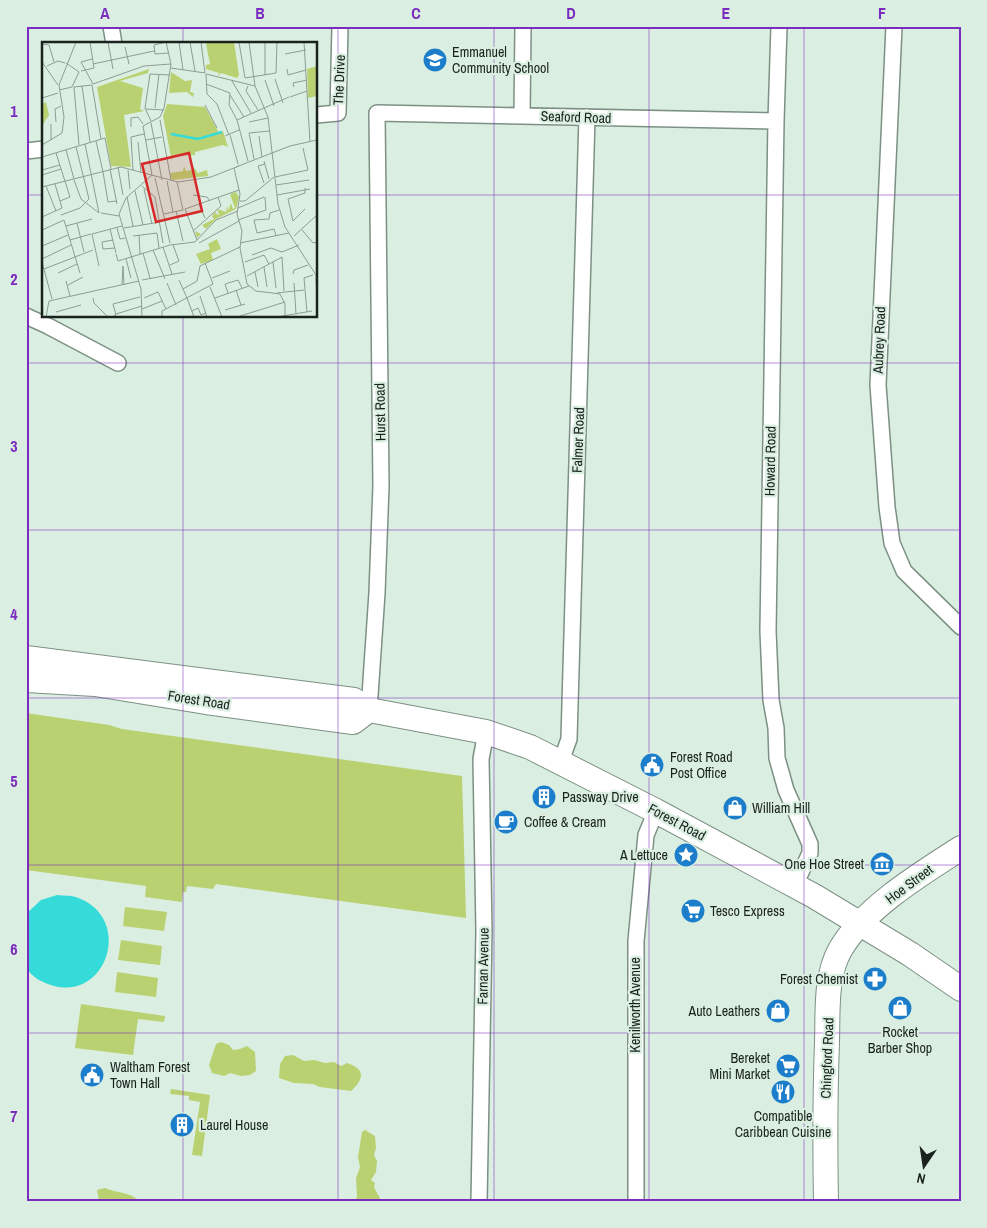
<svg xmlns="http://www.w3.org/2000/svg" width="987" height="1228" viewBox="0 0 987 1228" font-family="'Archivo Narrow',sans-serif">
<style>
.green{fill:#bad171}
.water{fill:#34dbd8}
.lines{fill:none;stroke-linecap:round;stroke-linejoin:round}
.minor-casing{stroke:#7d9084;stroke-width:18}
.primary-casing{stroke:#7d9084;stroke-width:26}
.minor{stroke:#fff;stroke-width:15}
.primary{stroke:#fff;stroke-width:24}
.grid{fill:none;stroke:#7b2cbf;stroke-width:1;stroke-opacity:0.55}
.labels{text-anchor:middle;stroke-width:4.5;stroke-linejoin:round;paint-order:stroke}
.poi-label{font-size:14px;fill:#1a221d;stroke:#daefe1;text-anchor:start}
.street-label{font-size:14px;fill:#1a221d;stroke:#daefe1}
.inset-river{fill:none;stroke:#34dbd8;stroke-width:2.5}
.inset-road{fill:none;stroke:#8d9d93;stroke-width:1}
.view{fill:#d62828;fill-opacity:0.15;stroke:#d62828;stroke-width:2.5}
.inset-edge{fill:none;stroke:#1a221d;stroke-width:2.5}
.neatline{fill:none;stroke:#7b2cbf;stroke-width:2}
.grid-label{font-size:16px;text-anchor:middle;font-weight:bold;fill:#7b2cbf}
</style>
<rect width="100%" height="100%" fill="#daefe1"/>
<!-- green -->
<path class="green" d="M26 713 109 725 122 729 462 776 466 918 216 884 213 889 187 886 186 892H183L182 902 145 897 146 886 26 870Z
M125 907 167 912 164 931 123 926Z
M121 940 162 946 160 965 118 960Z
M117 972 158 978 156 997 115 992Z
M81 1004 165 1016 164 1022 138 1019 133 1055 75 1048Z
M221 1042 229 1045 233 1050 240 1049 247 1046 255 1052 256 1071 250 1075 241 1076 230 1073 224 1076 212 1073 209 1065 216 1044Z
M293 1055 304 1061 314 1060 325 1063 334 1062 341 1066 347 1063C366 1069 364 1079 351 1091L320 1087 313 1084 294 1083 279 1078 280 1064 285 1056Z
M171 1089 210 1095 202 1156 192 1155 200 1102 189 1100V1096L170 1094Z
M365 1130 375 1136 376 1148 374 1155 377 1161 376 1172 371 1180 375 1183 374 1187 382 1202H354L357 1197 356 1178 360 1167 358 1157 362 1132Z
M105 1188C116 1193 132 1192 140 1202H105L99 1200 97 1190Z"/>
<!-- water -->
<path class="water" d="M57 895C63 896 70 895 76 897 134 917 108 1000 54 986 43 983 33 978 26 968V914L41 900Z"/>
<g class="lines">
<defs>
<path id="minor" d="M111 26 114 44
M779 26 776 121 768 631 771 700 776 728 777 758 786 790 810 844V853L795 885
M894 26 878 385 887 507 892 543 904 571 961 627
M316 115 338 113 340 26
M522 115 523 26
M26 151 44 149
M26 316 48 326 118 363
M369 710 377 593 381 486 377 113 776 121
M561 761 569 739 587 117
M479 1202 484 931 481 759 486 732
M636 1202V941L646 835 656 811"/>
<path id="primary" d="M26 658 354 700 369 710 486 732 530 747 656 811 814 896 910 954 961 989
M26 680 95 684 206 702 353 722 369 710
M826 1202C825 1149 825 1096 827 1042 828 1012 825 977 840 950 864 908 922 873 961 848"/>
</defs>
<!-- minor casing -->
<use href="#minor" class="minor-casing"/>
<!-- primary casing -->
<use href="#primary" class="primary-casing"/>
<!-- minor -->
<use href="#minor" class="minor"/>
<!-- primary -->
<use href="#primary" class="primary"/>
</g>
<!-- grid -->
<path class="grid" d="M183 26V44M338 26V1202M494 26V1202M649 26V1202M804 26V1202M26 195H44M316 195H961M183 316V1202M26 363H961M26 530H961M26 698H961M26 865H961M26 1033H961"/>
<!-- icons -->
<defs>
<symbol id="school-disc" viewBox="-11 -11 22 22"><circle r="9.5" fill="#1c7eca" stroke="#daefe1"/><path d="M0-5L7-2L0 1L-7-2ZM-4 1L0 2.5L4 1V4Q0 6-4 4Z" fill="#fff"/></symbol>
<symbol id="civic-disc" viewBox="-11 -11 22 22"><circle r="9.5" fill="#1c7eca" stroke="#daefe1"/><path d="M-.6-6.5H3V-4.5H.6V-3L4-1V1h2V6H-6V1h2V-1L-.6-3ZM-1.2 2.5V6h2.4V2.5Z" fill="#fff"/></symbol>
<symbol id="building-disc" viewBox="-11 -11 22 22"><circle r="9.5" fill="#1c7eca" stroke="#daefe1"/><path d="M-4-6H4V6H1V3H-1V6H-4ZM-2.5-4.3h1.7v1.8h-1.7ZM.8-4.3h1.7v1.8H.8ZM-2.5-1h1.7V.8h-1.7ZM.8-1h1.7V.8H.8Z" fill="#fff"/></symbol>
<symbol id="shop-disc" viewBox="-11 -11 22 22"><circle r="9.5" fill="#1c7eca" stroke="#daefe1"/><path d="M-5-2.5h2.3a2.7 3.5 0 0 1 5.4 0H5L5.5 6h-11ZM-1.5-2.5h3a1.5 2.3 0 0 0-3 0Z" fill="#fff"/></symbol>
<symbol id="cafe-disc" viewBox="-11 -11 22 22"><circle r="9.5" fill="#1c7eca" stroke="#daefe1"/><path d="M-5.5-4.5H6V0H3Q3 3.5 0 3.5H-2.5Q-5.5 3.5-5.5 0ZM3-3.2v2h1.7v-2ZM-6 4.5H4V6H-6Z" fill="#fff"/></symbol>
<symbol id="sight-disc" viewBox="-11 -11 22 22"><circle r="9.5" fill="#1c7eca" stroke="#daefe1"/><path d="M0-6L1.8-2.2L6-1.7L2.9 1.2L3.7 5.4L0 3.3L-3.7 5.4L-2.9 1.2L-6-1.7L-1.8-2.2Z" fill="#fff"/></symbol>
<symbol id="museum-disc" viewBox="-11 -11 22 22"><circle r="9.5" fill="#1c7eca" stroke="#daefe1"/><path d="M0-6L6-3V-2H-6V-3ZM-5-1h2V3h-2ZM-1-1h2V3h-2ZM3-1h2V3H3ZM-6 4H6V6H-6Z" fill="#fff"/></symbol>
<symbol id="supermarket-disc" viewBox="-11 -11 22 22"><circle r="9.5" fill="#1c7eca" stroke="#daefe1"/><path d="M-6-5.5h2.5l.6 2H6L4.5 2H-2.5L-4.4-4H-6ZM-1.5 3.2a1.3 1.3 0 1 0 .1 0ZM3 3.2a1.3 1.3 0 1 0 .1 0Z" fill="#fff"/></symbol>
<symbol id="pharmacy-disc" viewBox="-11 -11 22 22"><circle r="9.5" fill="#1c7eca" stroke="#daefe1"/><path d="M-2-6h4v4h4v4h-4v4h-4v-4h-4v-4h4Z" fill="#fff"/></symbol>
<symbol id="restaurant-disc" viewBox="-11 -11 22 22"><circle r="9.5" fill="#1c7eca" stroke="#daefe1"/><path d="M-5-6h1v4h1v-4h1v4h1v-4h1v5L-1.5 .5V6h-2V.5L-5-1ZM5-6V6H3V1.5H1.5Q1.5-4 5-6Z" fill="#fff"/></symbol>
</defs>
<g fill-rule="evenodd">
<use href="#school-disc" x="421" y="46" width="28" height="28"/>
<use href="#civic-disc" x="638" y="751" width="28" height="28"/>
<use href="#building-disc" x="530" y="783" width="28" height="28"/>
<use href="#shop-disc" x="721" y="794" width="28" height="28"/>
<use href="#cafe-disc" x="492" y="808" width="28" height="28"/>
<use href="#sight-disc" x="672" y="841" width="28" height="28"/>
<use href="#museum-disc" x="868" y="850" width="28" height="28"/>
<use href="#supermarket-disc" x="679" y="897" width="28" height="28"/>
<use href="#pharmacy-disc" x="861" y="965" width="28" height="28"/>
<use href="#shop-disc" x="886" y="994" width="28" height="28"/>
<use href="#shop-disc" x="764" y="997" width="28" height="28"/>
<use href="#supermarket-disc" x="774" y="1052" width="28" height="28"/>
<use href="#civic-disc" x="78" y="1061" width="28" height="28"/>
<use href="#restaurant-disc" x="769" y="1078" width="28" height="28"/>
<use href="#building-disc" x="168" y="1111" width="28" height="28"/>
</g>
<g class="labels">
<!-- poi labels -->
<g class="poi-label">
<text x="452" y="57">Emmanuel<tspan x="452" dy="16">Community School</tspan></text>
<text x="670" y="762">Forest Road<tspan x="670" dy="16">Post Office</tspan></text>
<text x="562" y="802">Passway Drive</text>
<text x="752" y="813">William Hill</text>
<text x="524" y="827">Coffee &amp; Cream</text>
<text x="668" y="860" text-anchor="end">A Lettuce</text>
<text x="864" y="869" text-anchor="end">One Hoe Street</text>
<text x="710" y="916">Tesco Express</text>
<text x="858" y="984" text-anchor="end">Forest Chemist</text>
<text x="760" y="1016" text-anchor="end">Auto Leathers</text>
<text x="900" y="1037" text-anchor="middle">Rocket<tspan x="900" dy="16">Barber Shop</tspan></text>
<text x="770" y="1063" text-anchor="end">Bereket<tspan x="770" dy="16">Mini Market</tspan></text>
<text x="110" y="1072">Waltham Forest<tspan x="110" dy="16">Town Hall</tspan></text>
<text x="783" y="1121" text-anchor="middle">Compatible<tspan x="783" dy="16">Caribbean Cuisine</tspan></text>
<text x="200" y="1130">Laurel House</text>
</g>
<!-- street labels -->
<g class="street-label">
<text transform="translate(339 80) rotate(-88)" y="5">The Drive</text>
<text transform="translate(576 117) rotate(2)" y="5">Seaford Road</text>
<text transform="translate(879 340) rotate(-88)" y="5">Aubrey Road</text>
<text transform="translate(380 412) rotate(-91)" y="5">Hurst Road</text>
<text transform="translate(578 440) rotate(-88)" y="5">Falmer Road</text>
<text transform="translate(770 461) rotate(-89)" y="5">Howard Road</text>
<text transform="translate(199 700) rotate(9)" y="5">Forest Road</text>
<text transform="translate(677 822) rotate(28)" y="5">Forest Road</text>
<text transform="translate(909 884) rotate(-37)" y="5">Hoe Street</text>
<text transform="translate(483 966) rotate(-89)" y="5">Farnan Avenue</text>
<text transform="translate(635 1005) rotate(-90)" y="5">Kenilworth Avenue</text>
<text transform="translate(827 1058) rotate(-88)" y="5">Chingford Road</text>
</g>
</g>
<!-- overview -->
<g transform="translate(42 42)">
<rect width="275" height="275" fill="#daefe1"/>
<path d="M168 0H192L197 33 195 36 179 31 176 34 177 31 164 27V23L168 22 164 2ZM275 24V54L266 56 265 27ZM107 27 106 31 78 39 101 46 98 67 102 69 82 73 89 125 69 124 55 45ZM129 30 143 39 150 38 148 50 152 51 151 55 145 50 127 51ZM4 60 7 73 0 84V62ZM125 62 163 65 177 91 181 89 186 105 181 103 153 110V113L130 114V120L121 74ZM150 123 156 131 165 128 166 134 130 138 128 131 141 129 142 124 144 129 151 128ZM194 150 197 155 194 167 174 177 155 196 153 189 159 192 164 187 160 183 172 177 170 174 173 170 176 173 177 172 175 167 184 170 185 163 186 169 189 161 191 167 193 166 188 152ZM175 197 179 207 169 211 171 218 159 222 154 212 168 207 166 202Z" fill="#bad171"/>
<path class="inset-river" d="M129 92 156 97 180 90"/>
<path class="inset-road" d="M66 0 71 27M124 0 112 3 113 12 127 11M137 0 141 28M148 0 153 29M197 0 203 36 234 31 235 0M207 0 213 44 226 75 236 162 243 185 274 233 275 260M262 0 268 100M0 2 7 3 12 20M83 5 87 22M243 12 264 8M50 17 39 20 51 42 102 24 129 22M0 20 16 43M51 22 112 9M5 24 16 19 23 21M129 26 163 31 159 0M245 27 246 33 264 28M39 29 52 26 48 0M223 33V0M233 37 241 61M223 38 232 64M190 39 209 71M164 42 188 51 187 63 195 78 206 119M40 44 48 100M206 44 204 49 216 68M252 45 251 41 265 38M17 48 30 45 37 30 24 21M188 53 202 75M248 55 265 49M0 56 16 51M163 63 175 86M113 66 117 32M104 67 122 68M118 78 129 138M195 78 247 55M109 79 103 66 108 32 128 33M14 80 13 67 19 64M207 80 226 76M109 81 120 138M89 85V76L96 75 101 82M187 93 175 62 165 52 164 32 213 44M188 93 196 122M183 94 197 88M217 94 220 115M9 98V82M104 98 120 95M54 99 61 130M96 100 99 131M0 103 20 91 22 75 17 43 34 0M37 103 32 45 50 43 59 97M24 108 32 137M14 111 28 155 18 159M0 115 63 96 69 127M212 117 207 91 227 89M222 119 227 137M76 125 81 153M194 125 248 104 275 98M192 126 198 152 195 172 200 189 198 206 205 242 214 249 238 252 243 262V275M68 127 75 162M0 128 18 123M86 128 88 147M91 128 89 95 102 92M61 130 66 160 74 159M0 133 19 127M233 135 266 128 261 106M113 136 128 201M32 138 39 157 57 171 43 102M125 139 131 170M222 141 216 124 223 122M234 143 267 138M4 144 14 169M100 144 113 155 121 201M0 145 79 125 136 140 169 135 197 124M263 146V151L246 157 251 179 263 167M102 147 110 182M93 149 101 183M151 153 165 155 168 159M235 153 268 147M85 155 91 184M198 159H203L232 135M157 162 163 176M196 166 222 155M134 169 141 199M59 171 77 174M122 172 141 168 135 140M19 173 38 166 47 157 34 105M0 175 20 166 13 142M196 178 224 168 223 155M35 181 42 210M24 184 50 177M75 186 78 197 83 196M82 186 118 180M68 187 74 211M0 188 22 178 38 231M260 188 271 201 275 200M151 189 179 164 176 155M215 191 212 178 227 177 228 171 237 168M215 191 232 187 234 194M97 193 98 212M91 194 115 191 117 206M252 194 275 173M28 198 49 192M71 198 60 200 61 207 73 206M155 198 143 167 197 148M157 201 197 179M198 201 247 191M0 204 26 193M121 205 130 232M111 208 123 237M240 210 257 203M101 211 108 236M74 212 76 219 128 203 153 200 174 178 196 169M210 213 229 206 240 210M240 215 242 249M0 217 29 203M84 217 89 236M0 220 10 257M203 220 222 213 227 222M231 220 234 246M128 223 137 219 131 203M57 224 50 192 80 184M222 225 225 245M2 227 51 208M213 230 216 245M16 231 35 222M251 232 252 228 266 223M205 234 240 215M170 236 188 229M100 238 143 230M137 238 145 256M24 239 28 254M125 241 134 263M252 241 254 272M26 243 41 235M80 243 81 224 82 243M168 245 180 275M141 247 155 239 158 224 198 205M194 248 199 263M186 251 183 242 196 238 200 246M235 251 262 248M158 254 165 275M51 256 52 261 66 275M102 256 116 250 124 267M145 256 152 275M173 256 207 244M7 259 97 239M100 267 120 259M183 268 203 262M150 269 156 266 159 273 164 271M14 270 39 263M265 270 262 236 271 233M74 272 100 264M4 275 7 259M70 275 74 273 71 262 98 255M100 275 99 247 77 172 84 156 110 133 101 84 118 75 122 66 129 22 124 0M120 275V269L171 242 163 221M195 275 243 260M235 275 270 269"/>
<path class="view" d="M147 111 160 169 114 180 100 122Z"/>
<rect width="275" height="275" class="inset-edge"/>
</g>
<!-- border -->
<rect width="987" height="1228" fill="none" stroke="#daefe1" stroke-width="55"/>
<!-- north arrow -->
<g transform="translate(924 1166) rotate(193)" stroke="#daefe1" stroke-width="4" paint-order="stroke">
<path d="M0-4L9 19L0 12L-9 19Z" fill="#1a221d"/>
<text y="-8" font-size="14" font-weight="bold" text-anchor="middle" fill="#1a221d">N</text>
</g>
<rect x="28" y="28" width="932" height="1172" class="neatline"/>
<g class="grid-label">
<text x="105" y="19">A</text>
<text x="260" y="19">B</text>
<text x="416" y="19">C</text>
<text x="571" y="19">D</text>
<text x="726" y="19">E</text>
<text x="882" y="19">F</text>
<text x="14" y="117">1</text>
<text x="14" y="285">2</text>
<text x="14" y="452">3</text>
<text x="14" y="620">4</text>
<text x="14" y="787">5</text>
<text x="14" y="955">6</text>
<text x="14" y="1122">7</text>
</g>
</svg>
